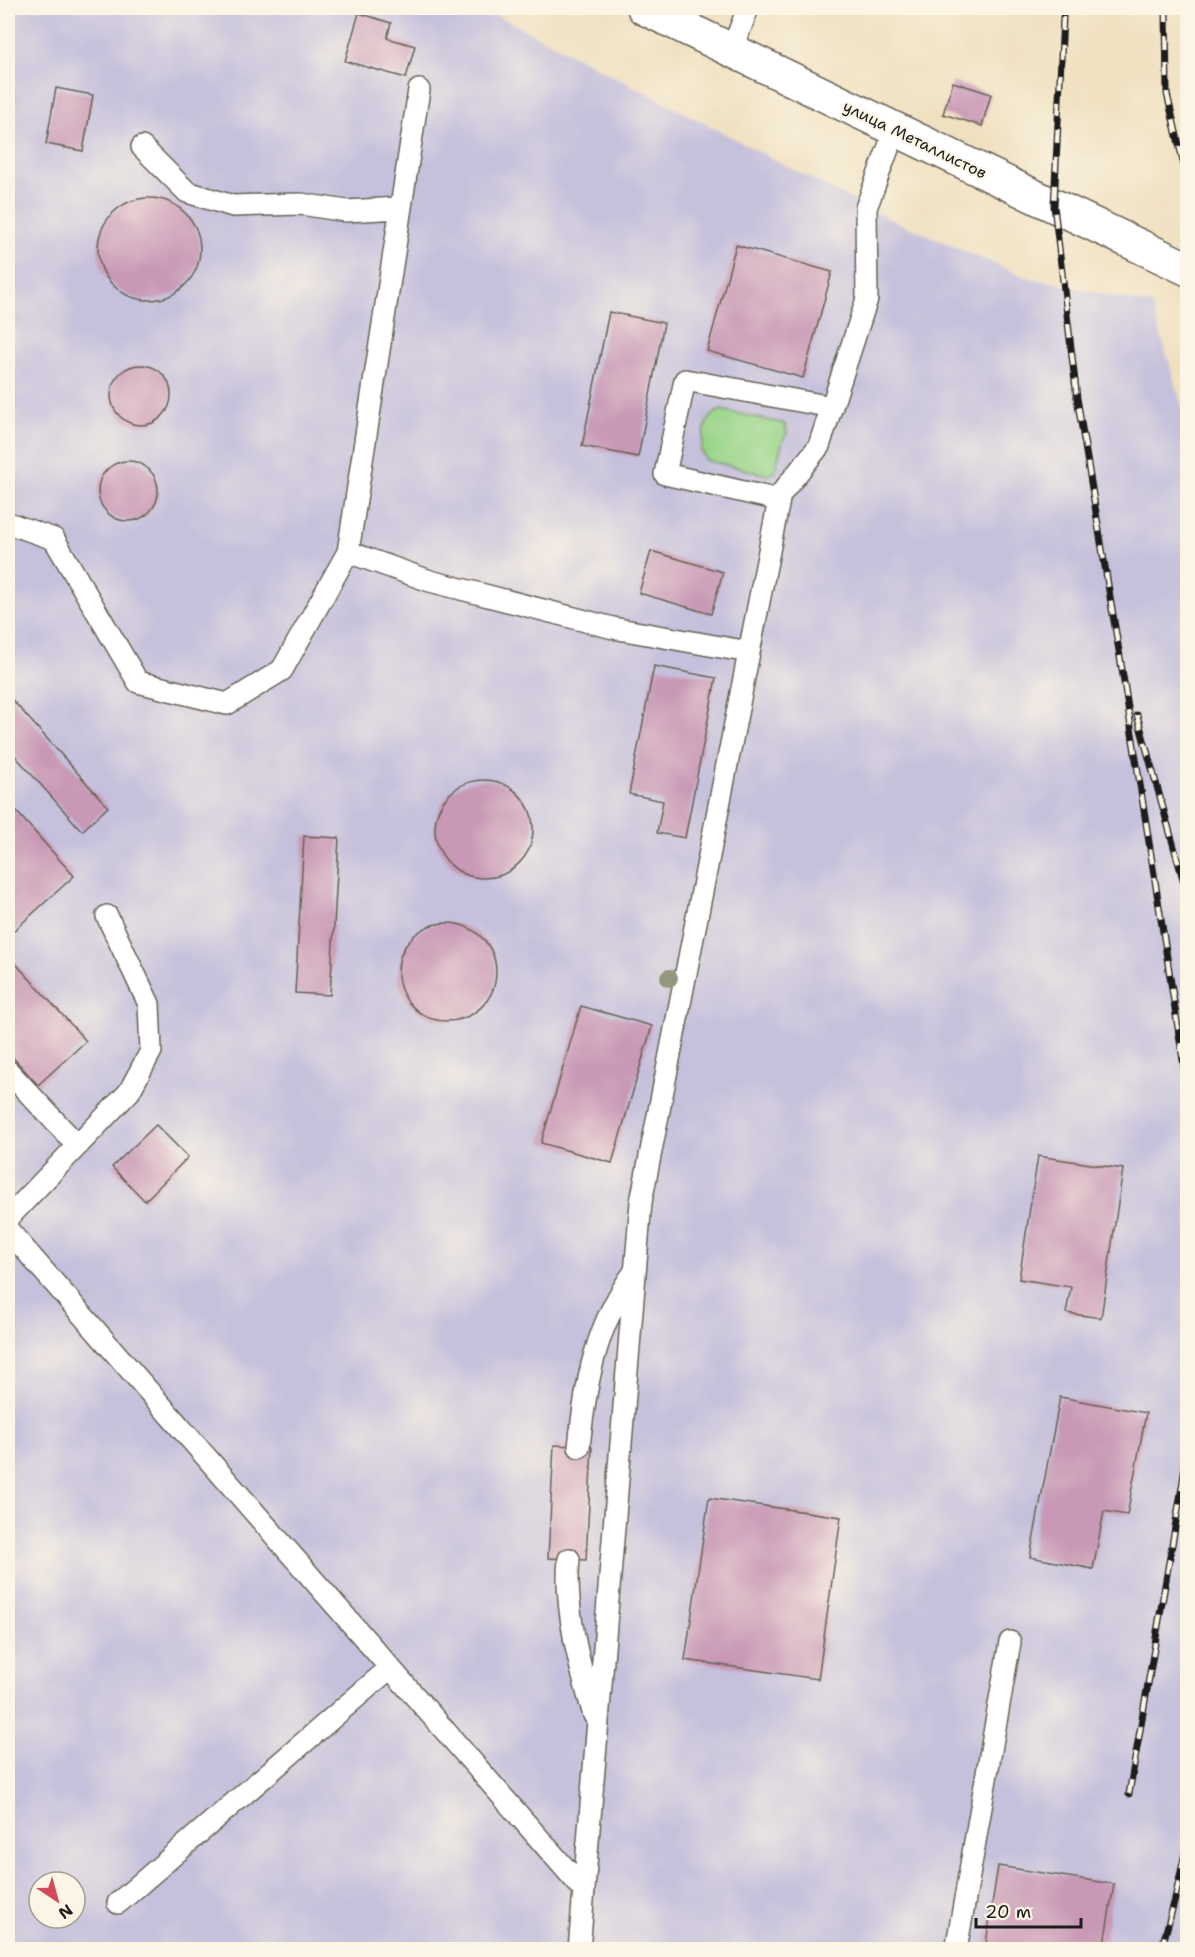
<svg xmlns="http://www.w3.org/2000/svg" width="1195" height="1957" viewBox="0 0 1195 1957" font-family="'Shantell Sans',sans-serif">
<style>
.industrial{fill:#c5c0db;fill-rule:evenodd}
.green{fill:#98d488;stroke:#5a7852;stroke-width:1.5}
.building{fill:#c898b6}
.lines{fill:none;stroke-linecap:round;stroke-linejoin:round}
.service-casing{stroke:#666155;stroke-width:24}
.tertiary-casing{stroke:#666155;stroke-width:36}
.service{stroke:#fff;stroke-width:21}
.tertiary{stroke:#fff;stroke-width:33}
.rail-casing{stroke:#1c1c1c;stroke-width:7}
.rail{stroke:#fcf5e5;stroke-width:4.5;stroke-dasharray:14;stroke-linecap:butt}
.tree{fill:#93977b}
.labels{text-anchor:middle;stroke-width:4.5;stroke-linejoin:round;paint-order:stroke}
.street-label{font-size:16px;fill:#1c1c1c;stroke:#fcf5e5}
</style>
<rect width="100%" height="100%" fill="#fcf5e5"/>
<filter id="ink" filterUnits="userSpaceOnUse"><feTurbulence type="fractalNoise" baseFrequency=".0167" numOctaves="2"/><feDisplacementMap in="SourceGraphic" scale="12" xChannelSelector="R" yChannelSelector="G"/><feConvolveMatrix kernelMatrix="1 2 1 2 8 2 1 2 1" color-interpolation-filters="sRGB"/></filter>
<filter id="wash" filterUnits="userSpaceOnUse"><feTurbulence type="fractalNoise" baseFrequency=".008" numOctaves="4" result="noise"/><feDisplacementMap in="SourceGraphic" scale="24" xChannelSelector="R" yChannelSelector="G"/><feGaussianBlur stdDeviation="1.35" result="paint"/><feColorMatrix in="noise" values="0 0 0 0 0 0 0 0 0 0 0 0 0 0 0 0 0 1.4 0 .05"/><feComposite in="paint" operator="in"/></filter>
<g filter="url(#wash)">
<rect width="100%" height="100%" fill="#efe0c0"/>
<!-- industrial -->
<path class="industrial" d="M8 8H483L883 216 1023 276 1152 305 1188 427 1187 1949 8 1950ZM39 1882H75V1918H39Z"/>
<!-- green -->
<path class="green" d="M721 410 785 424 787 433 783 440 774 473 767 475 706 460 701 451C704 435 703 416 721 410Z"/>
<g id="blocks">
<!-- building -->
<path class="building" d="M359 13 391 23 387 38 415 46 406 78 345 61Z
M953 82 991 94 982 126 943 114Z
M56 88 93 95 83 151 46 144Z
M98 249a51 51 0 1 1 102 0a51 51 0 1 1-102 0Z
M736 245 832 272 803 378 707 351Z
M609 312 664 323 638 457 582 446Z
M111 395a30 30 0 1 1 60 0a30 30 0 1 1-60 0Z
M98 491a30 30 0 1 1 60 0a30 30 0 1 1-60 0Z
M651 551 723 572 711 614 639 593Z
M654 666 716 678 685 838 657 833 663 801 629 794Z
M8 695 108 807 82 831 8 748Z
M435 829a49 49 0 1 1 98 0a49 49 0 1 1-98 0Z
M8 802 74 876 8 936Z
M304 836 339 838 330 995 295 993Z
M398 972a49 49 0 1 1 98 0a49 49 0 1 1-98 0Z
M8 955 86 1041 38 1085 8 1052Z
M581 1006 652 1026 612 1163 541 1143Z
M156 1125 188 1157 145 1201 112 1167Z
M1038 1156 1123 1169 1101 1318 1066 1313 1071 1287 1019 1279Z
M1060 1397 1146 1413 1127 1515 1104 1511 1093 1569 1030 1557Z
M554 1445 592 1447 586 1560 548 1558Z
M709 1498 841 1517 818 1679 685 1660Z
M998 1866 1114 1884 1103 1950H985Z"/>
</g>
</g>
<g filter="url(#ink)">
<use href="#blocks" fill-opacity="0" stroke="#666155" stroke-width="1.5"/>
<g class="lines">
<defs>
<path id="service" d="M732 50 748 8
M142 147 187 192 233 206 301 204 346 211 400 208
M779 500 665 474 685 380 832 407
M8 523 54 539 138 682 227 704 282 670 348 552 419 90
M348 552 430 581 613 628 749 652
M8 1071 77 1145
M8 1218 129 1092 151 1051 149 1004 107 916
M8 1230 584 1890
M579 1447C586 1381 595 1326 635 1271
M569 1559C564 1606 580 1670 594 1715
M118 1903 390 1668
M579 1950 641 1202 780 495 819 446 867 299 866 208 895 130
M956 1950 1010 1642"/>
<path id="tertiary" d="M644 8 1042 200 1188 269"/>
</defs>
<!-- service casing -->
<use href="#service" class="service-casing"/>
<!-- tertiary casing -->
<use href="#tertiary" class="tertiary-casing"/>
<!-- service -->
<use href="#service" class="service"/>
<!-- tertiary -->
<use href="#tertiary" class="tertiary"/>
<defs>
<path id="rail" d="M1166 8 1167 94 1188 182
M1063 17 1054 206 1077 398 1121 663 1188 1092
M1137 715 1188 897
M1129 1794 1183 1481 1188 1444
M1161 1950 1174 1903 1188 1840"/>
</defs>
<!-- rail casing -->
<use href="#rail" class="rail-casing"/>
<!-- rail -->
<use href="#rail" class="rail"/>
</g>
<!-- trees -->
<circle class="tree" cx="669" cy="978" r="9"/>
</g>
<g class="labels">
<!-- street labels -->
<g class="street-label">
<text transform="translate(915 139) rotate(26)" y="6">улица Металлистов</text>
</g>
</g>
<!-- margin -->
<rect width="1195" height="1957" fill="none" stroke="#fcf5e5" stroke-width="30"/>
<!-- north arrow -->
<g transform="translate(57 1900) rotate(144)"><circle r="28" fill="#fcf5e5" stroke="#a29e95" stroke-width="1.5"/>
<path d="M0-4.5L10 22L0 15L-10 22Z" fill="#d1495b"/>
<text y="-9" font-size="16" font-weight="bold" text-anchor="middle" fill="#1c1c1c">N</text>
</g>
<!-- scale -->
<path d="M976 1918v9h105v-9" fill="none" stroke="#1c1c1c" stroke-width="3"/>
<text x="985" y="1918" font-size="18" fill="#1c1c1c" stroke="#fcf5e5" stroke-width="4.5" paint-order="stroke">20 m</text>
</svg>
